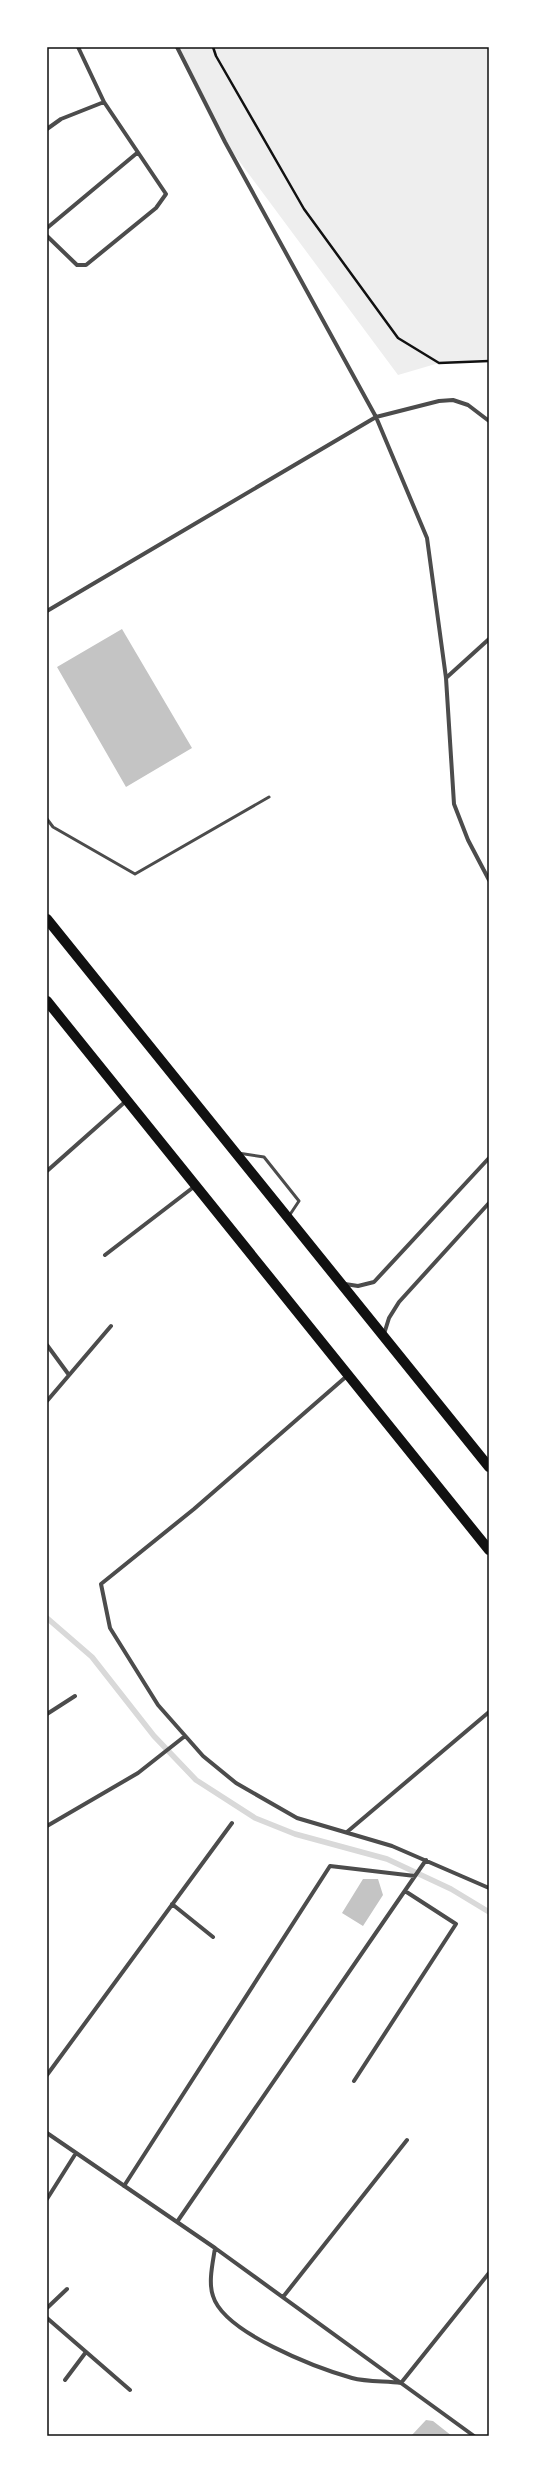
<svg xmlns="http://www.w3.org/2000/svg" width="536" height="2483" viewBox="0 0 536 2483" font-family="'Archivo Narrow',sans-serif">
<style>
.green{fill:#eee}
.lines{fill:none;stroke-linecap:round;stroke-linejoin:round}
.stream{stroke:#d9d9d9;stroke-width:5.5}
.building{fill:#c4c4c4}
.path{stroke:#111;stroke-width:2.5}
.service{stroke:#4c4c4c;stroke-width:3}
.minor{stroke:#4c4c4c;stroke-width:4}
.primary{stroke:#111;stroke-width:10}
.neatline{fill:none;stroke:#111;stroke-width:1.5}
</style>
<rect width="100%" height="100%" fill="#fff"/>
<!-- green -->
<path class="green" d="M177 47H489V361L439 363 398 375 225 142Z"/>
<g class="lines">
<!-- stream -->
<path class="stream" d="M47 1618 92 1657 154 1736 196 1780 255 1818 295 1834 387 1859 451 1889 489 1912"/>
</g>
<!-- building -->
<path class="building" d="M122 629 192 748 126 787 57 667Z
M363 1879H378L383 1895 363 1926 342 1913Z
M426 2420 433 2421 452 2436H411Z"/>
<g class="lines">
<!-- path -->
<path class="path" d="M213 47 216 56 304 209 398 338 439 363 489 361"/>
<!-- service -->
<path class="service" d="M47 819 53 827 135 874 269 797
M238 1153 264 1157 295 1196 299 1201 289 1216"/>
<!-- minor -->
<path class="minor" d="M177 47 225 142 376 417 427 538 446 678 454 804 468 840 489 880
M47 129 61 119 104 102
M47 228 137 153
M47 236 77 265H86L156 208 166 194 104 102 78 47
M47 611 376 417 439 401 453 400 468 405 489 421
M446 678 489 639
M47 1171 126 1101
M105 1255 195 1186
M345 1284 358 1286 374 1282 489 1158
M384 1334 389 1318 399 1302 489 1203
M47 1345 69 1375
M348 1375 194 1509 101 1584 110 1628 158 1705 203 1756 236 1783 297 1818 392 1846 489 1888
M47 1401 111 1326
M47 1714 75 1696
M47 1826 138 1773 185 1736
M347 1832 489 1712
M172 1904 213 1937
M47 2075 232 1823
M354 2081 456 1924 405 1891
M47 2133 215 2248 474 2436
M124 2186 330 1866 415 1876
M47 2199 76 2153
M177 2222 426 1860
M215 2248C213 2262 208 2282 213 2296 224 2333 317 2368 352 2378 367 2382 385 2381 401 2383L489 2273
M283 2297 407 2140
M47 2308 67 2289
M47 2318 130 2390
M65 2380 86 2352"/>
<!-- primary -->
<path class="primary" d="M47 919 489 1467
M47 1001 489 1550"/>
</g>
<!-- border -->
<rect width="536" height="2483" fill="none" stroke="#ffffff" stroke-width="96"/>
<rect x="48" y="48" width="440" height="2387" class="neatline"/>
</svg>
